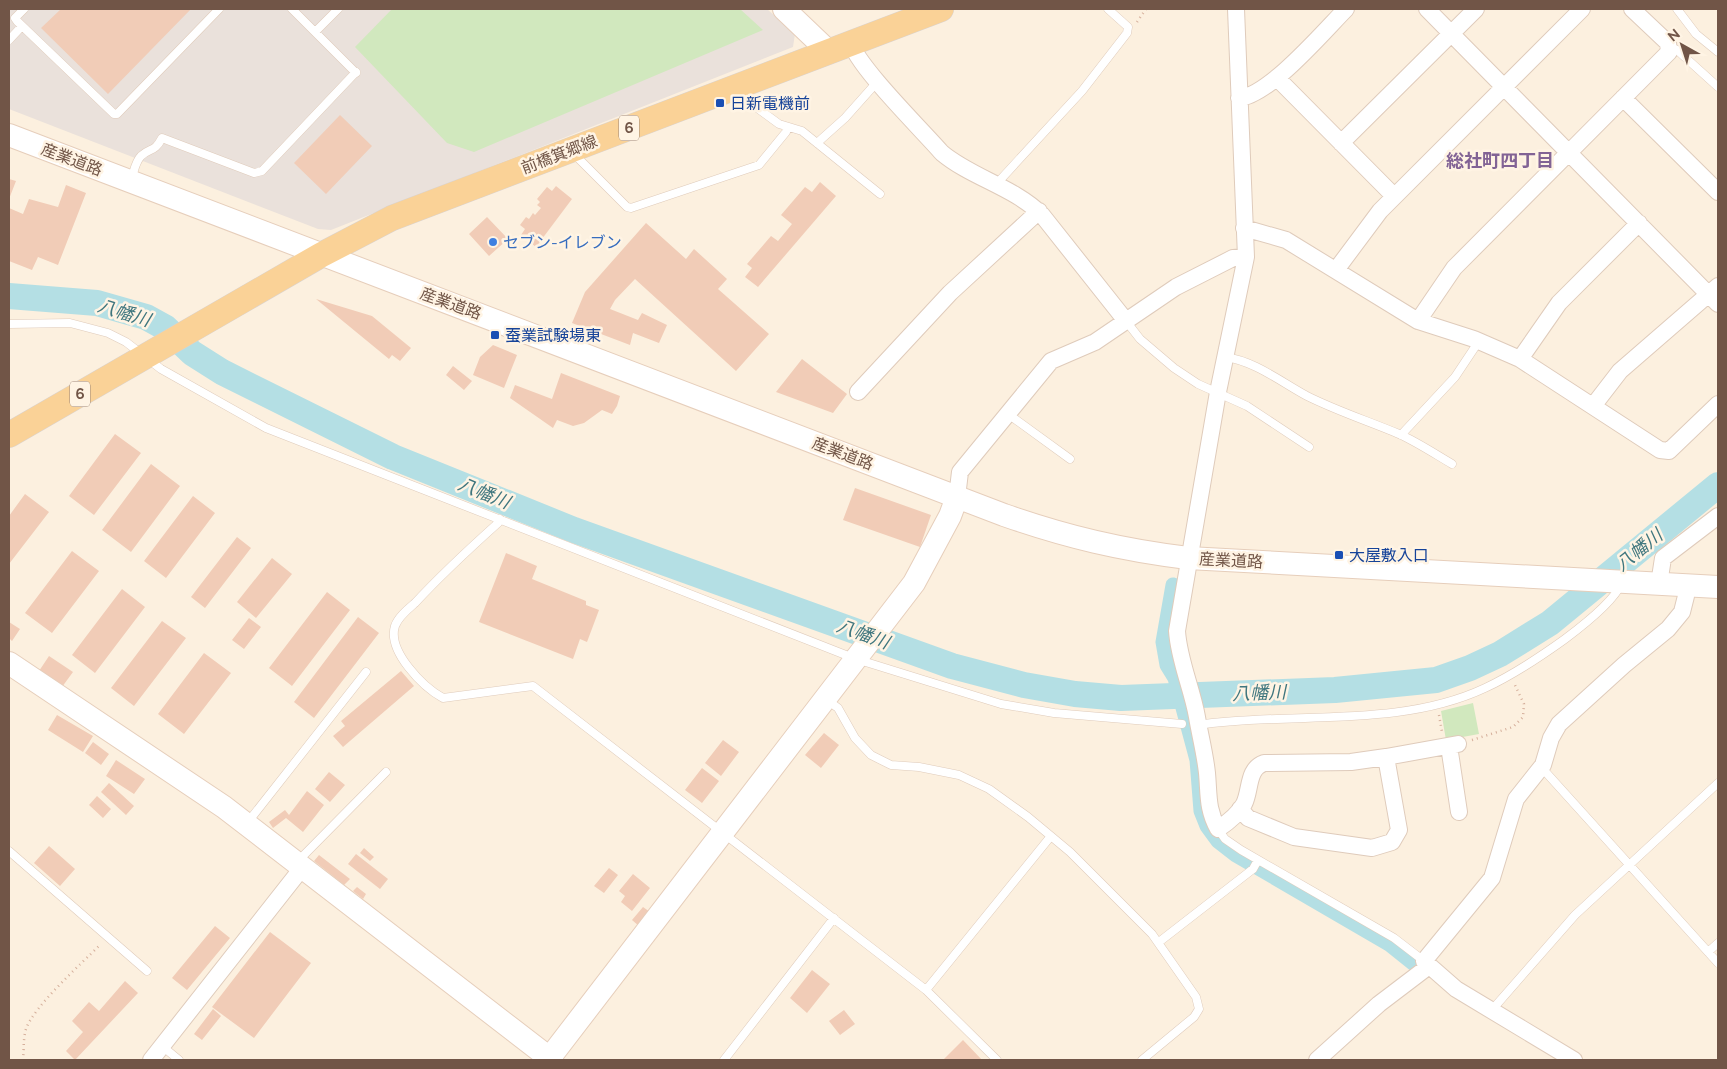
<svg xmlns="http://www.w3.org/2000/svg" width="1727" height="1069" viewBox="0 0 1727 1069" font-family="Raleway,'Noto Sans JP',sans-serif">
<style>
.industrial{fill:#eae1db}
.green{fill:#d1e8be}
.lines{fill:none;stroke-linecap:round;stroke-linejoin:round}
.canal{stroke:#b4dfe4;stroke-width:15}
.river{stroke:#b4dfe4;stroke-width:26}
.building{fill:#f1ccb7}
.lane-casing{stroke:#dfcbbb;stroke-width:9}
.street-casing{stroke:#dfcbbb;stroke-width:18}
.secondary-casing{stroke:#e6cebb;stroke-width:24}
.primary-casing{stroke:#dad3cf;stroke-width:26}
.path{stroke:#d5af9b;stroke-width:2.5;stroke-dasharray:1 4;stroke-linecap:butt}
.lane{stroke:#fff;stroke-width:8}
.street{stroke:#fff;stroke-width:16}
.secondary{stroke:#fff;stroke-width:22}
.primary{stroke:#fad297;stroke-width:25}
.transit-dot{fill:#1a4fb4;stroke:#fff4e4;stroke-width:2}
.shop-dot{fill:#3f7fe0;stroke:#fff4e4;stroke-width:2}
.labels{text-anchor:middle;stroke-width:5;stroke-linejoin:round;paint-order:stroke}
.shield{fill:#fff4e4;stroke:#9c8576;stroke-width:1}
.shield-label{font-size:15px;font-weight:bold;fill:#715547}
.transit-label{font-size:16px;fill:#164399;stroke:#fff4e4;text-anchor:start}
.street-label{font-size:16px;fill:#715547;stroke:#fff4e4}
.shop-label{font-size:16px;fill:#366cbe;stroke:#fff4e4;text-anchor:start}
.neighbourhood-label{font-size:18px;font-weight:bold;fill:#826395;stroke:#fff4e4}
.water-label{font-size:18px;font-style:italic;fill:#3f767e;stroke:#fff4e4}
</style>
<rect width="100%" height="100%" fill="#fcf0df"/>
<!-- industrial -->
<path class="industrial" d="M9 9H767L795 34 793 47 331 230 318 229 9 109Z"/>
<!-- green -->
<path class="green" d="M392 9H740L763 30 474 152 447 143 355 47Z
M1473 703 1479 734 1446 740 1441 711Z"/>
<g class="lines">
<!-- canal -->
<path class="canal" d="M1173 585 1163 642 1167 665 1175 678 1197 760 1201 811 1207 826 1218 841 1236 855 1389 944 1414 964"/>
<!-- river -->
<path class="river" d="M9 296 97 303 146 317 166 328 192 353 222 372 393 457 574 530 952 666 1024 685 1075 694 1121 698 1335 690 1436 680 1470 668 1500 654 1550 623 1718 485"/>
</g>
<!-- building -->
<path class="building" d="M61 9H191L108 94 41 28Z
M340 115 372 146 326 194 294 163Z
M9 179 16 181 9 199Z
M820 182 836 196 758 287 745 277 752 268 747 264 771 236 778 241 792 224 781 215 805 187 812 192Z
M66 185 86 193 58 265 38 257 32 270 9 261V208L23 214 29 199 58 207Z
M556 186 572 199 536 247 521 235 525 229 520 225 526 217 529 219 533 213 535 215 541 208 537 205 540 202 537 199 547 187 552 191Z
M487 217 508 239 489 256 469 234Z
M646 223 686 259 694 249 727 279 718 289 769 334 736 371 635 279 615 300 610 309 638 320 642 313 667 325 659 343 633 333 630 345 572 323 585 292Z
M316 299 372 316 411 348 400 361 392 355 389 359Z
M493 345 517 355 504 388 473 375 480 357Z
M802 359 847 394 833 413 776 392Z
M453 366 472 381 464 390 446 375Z
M561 373 620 396 617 406 612 414 602 410 584 423 573 426 557 420 553 428 510 398 515 385 552 399Z
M115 434 141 453 94 515 69 496Z
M151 464 180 486 131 552 102 530Z
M855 488 931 515 920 547 843 520Z
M25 494 49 512 9 564V516Z
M193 496 215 513 166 578 144 561Z
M237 537 251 548 205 608 191 597Z
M72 551 99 571 52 633 25 613Z
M506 553 537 566 532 579 586 601V605L599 610 587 642 580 639 573 659 479 622Z
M272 558 292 574 256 618 237 602Z
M122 589 145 607 95 673 72 655Z
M327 592 350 610 292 686 269 668Z
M358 617 379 633 314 718 294 702Z
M249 618 261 627 244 649 232 640Z
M162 621 186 638 134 706 111 688Z
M9 622 20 629 12 641 9 638Z
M204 653 231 673 184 734 158 714Z
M49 656 73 672 62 687 39 671Z
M401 671 414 686 343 747 333 736 345 726 341 721Z
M57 715 93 736 83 752 48 730Z
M824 733 839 745 821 768 805 755Z
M723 740 739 752 721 776 705 763Z
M93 742 109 754 101 765 85 753Z
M116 760 145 779 134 794 106 776Z
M702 768 719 781 702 803 685 790Z
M329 772 345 785 330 802 315 789Z
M109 783 134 806 126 815 101 792Z
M307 791 324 805 303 832 286 818 273 828 269 822 285 810 289 815Z
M97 796 111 809 103 818 89 805Z
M49 846 75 869 60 886 34 863Z
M364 848 374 857 370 861 360 853Z
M356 854 388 879 380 889 348 864Z
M319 855 350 879 344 885 314 861Z
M609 868 618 875 604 893 594 886Z
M633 874 650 888 632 911 621 902 625 896 619 891Z
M357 887 366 894 363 899 353 891Z
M643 907 650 912 639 926 632 920Z
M215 926 230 938 187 990 172 978Z
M270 932 311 963 254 1038 212 1007Z
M812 970 830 984 807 1013 790 998Z
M125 981 138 993 75 1060 66 1051 83 1032 72 1021 89 1002 99 1011Z
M213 1009 221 1016 202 1040 194 1034Z
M844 1010 855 1024 840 1035 829 1021Z
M963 1040 982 1060H943Z"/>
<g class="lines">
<defs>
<path id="lane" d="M24 9 15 18 17 21 114 114H117L219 9
M292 9 356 73
M1677 9 1696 34 1718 52
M315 32 338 9
M9 40 22 26
M1670 47 1677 50 1718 87
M738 91 741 96 779 124 802 131 880 194
M817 143 845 118 878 81
M574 154 627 207 631 208 759 165 786 132 787 127
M131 180C134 172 135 162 141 156 151 147 154 153 162 138L254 173 262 171 356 72
M998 185 1001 179 1082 91 1127 33 1128 27 1108 9
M1126 321 1140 339 1174 368 1198 384 1247 406 1309 447
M9 324 70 323 108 333 126 342 161 369 266 428 856 659 1001 704 1054 713 1182 724
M1225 357C1255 361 1281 382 1307 396 1337 411 1368 421 1399 434 1417 442 1435 454 1452 464
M1008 414 1070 459
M1401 435 1455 377 1479 341
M500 519 498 523C469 549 441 575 415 603 408 609 398 617 395 626 387 651 423 687 443 698L533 686 926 990 997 1060
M827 700 838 708 855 738 871 755 891 765 919 767 959 775 989 789 1028 817 1070 852 1152 934 1196 997 1199 1009 1194 1017 1142 1060
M1198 725C1290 711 1398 729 1485 688 1513 675 1540 657 1565 639 1581 627 1614 601 1621 584
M1542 768 1718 963
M248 822 366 672
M1218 829 1225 839 1241 850 1394 938 1424 961
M9 851 147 971
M298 861 386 772
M1159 942 1253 869 1258 860
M1708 952 1718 943
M926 990 1051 836
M1491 1011 1575 915 1718 783
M162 1046 179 1060
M724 1060 834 918"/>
<path id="street" d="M1236 9 1246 257 1218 392 1177 631C1179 661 1192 688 1197 717 1200 735 1205 754 1207 773 1209 795 1207 809 1218 829 1227 823 1239 813 1244 804 1251 790 1247 769 1264 763L1351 762 1386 757 1399 830 1392 842 1372 848 1294 837 1248 818 1240 809
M1427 9 1718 304
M851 42C855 64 924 132 942 153 972 178 1014 187 1042 215L1126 321
M1277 78 1394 196
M1239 98C1269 96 1324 31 1346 9
M1623 98 1718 192
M1341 143 1476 9
M1244 228 1286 240 1418 321 1474 339 1520 359 1660 450 1669 451 1718 404
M1336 270 1380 211 1582 9
M1418 321 1454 268 1669 52 1668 43 1632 9
M1520 359 1559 303 1639 223
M858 392 950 293 1039 211
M1593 406 1620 371 1718 286
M957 497 960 472 1051 361 1095 342 1176 287 1233 258 1246 257
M1659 584 1663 558 1718 516
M1449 746 1459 812
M1386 757 1458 744
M151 1060 302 868
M1317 1060 1379 1004 1429 966
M1574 1060 1456 989 1424 961 1492 878 1516 799 1543 765 1551 738 1559 724 1624 665 1668 629 1682 612 1686 596V585"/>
<path id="secondary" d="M784 9 828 51
M9 135 1004 515C1067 537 1122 550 1188 558L1718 587
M9 663 224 807 552 1060
M548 1060 914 583 950 516 957 497"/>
<path id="primary" d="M9 435 321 255 392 218 941 9"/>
</defs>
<!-- lane casing -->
<use href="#lane" class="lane-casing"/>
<!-- street casing -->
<use href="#street" class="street-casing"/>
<!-- secondary casing -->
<use href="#secondary" class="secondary-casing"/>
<!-- primary casing -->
<use href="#primary" class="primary-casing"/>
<!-- path -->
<path class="path" d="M1137 22 1146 9
M1439 715 1442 732
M1472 740 1513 727 1523 717 1524 704 1515 685
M23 1060C24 1050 23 1039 26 1029 34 1006 81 964 100 945"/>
<!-- lane -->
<use href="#lane" class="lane"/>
<!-- street -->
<use href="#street" class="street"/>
<!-- secondary -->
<use href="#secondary" class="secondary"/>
<!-- primary -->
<use href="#primary" class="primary"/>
</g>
<!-- markers -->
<g class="transit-dot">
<rect x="715" y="98" width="10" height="10" rx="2.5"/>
<rect x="490" y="330" width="10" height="10" rx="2.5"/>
<rect x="1334" y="550" width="10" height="10" rx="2.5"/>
</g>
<circle class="shop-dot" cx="493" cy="242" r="5"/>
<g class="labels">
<!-- shield labels -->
<g class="shield">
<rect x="619" y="115.5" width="20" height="25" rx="4"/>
<rect x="70" y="381.5" width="20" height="25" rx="4"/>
</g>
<g class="shield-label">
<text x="629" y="133">6</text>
<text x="80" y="399">6</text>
</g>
<!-- transit labels -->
<g class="transit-label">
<text x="730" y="109">日新電機前</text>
<text x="505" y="341">蚕業試験場東</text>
<text x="1349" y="561">大屋敷入口</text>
</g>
<!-- street labels -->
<g class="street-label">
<text transform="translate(559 154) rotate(-21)" y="6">前橋箕郷線</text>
<text transform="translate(72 159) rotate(21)" y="6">産業道路</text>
<text transform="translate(451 303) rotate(20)" y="6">産業道路</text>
<text transform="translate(843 453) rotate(21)" y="6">産業道路</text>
<text transform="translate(1231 560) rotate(3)" y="6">産業道路</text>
</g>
<!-- shop labels -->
<g class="shop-label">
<text x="503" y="248">セブン-イレブン</text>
</g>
<!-- neighbourhood labels -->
<g class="neighbourhood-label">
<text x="1500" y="167">総社町四丁目</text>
</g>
<!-- water labels -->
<g class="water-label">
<text transform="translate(124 313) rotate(17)" y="6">八幡川</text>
<text transform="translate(484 493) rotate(22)" y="6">八幡川</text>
<text transform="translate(1639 550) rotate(-39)" y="6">八幡川</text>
<text transform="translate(863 634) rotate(20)" y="6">八幡川</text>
<text transform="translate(1259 693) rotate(-2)" y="6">八幡川</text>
</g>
</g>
<!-- border -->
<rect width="1727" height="1069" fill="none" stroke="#715547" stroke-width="20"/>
<!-- north arrow -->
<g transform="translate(1682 45) rotate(321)" stroke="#fff4e4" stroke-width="4" paint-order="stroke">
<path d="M0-4L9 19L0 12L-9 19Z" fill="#715547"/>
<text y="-8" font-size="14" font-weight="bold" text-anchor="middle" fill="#715547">N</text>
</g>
</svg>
